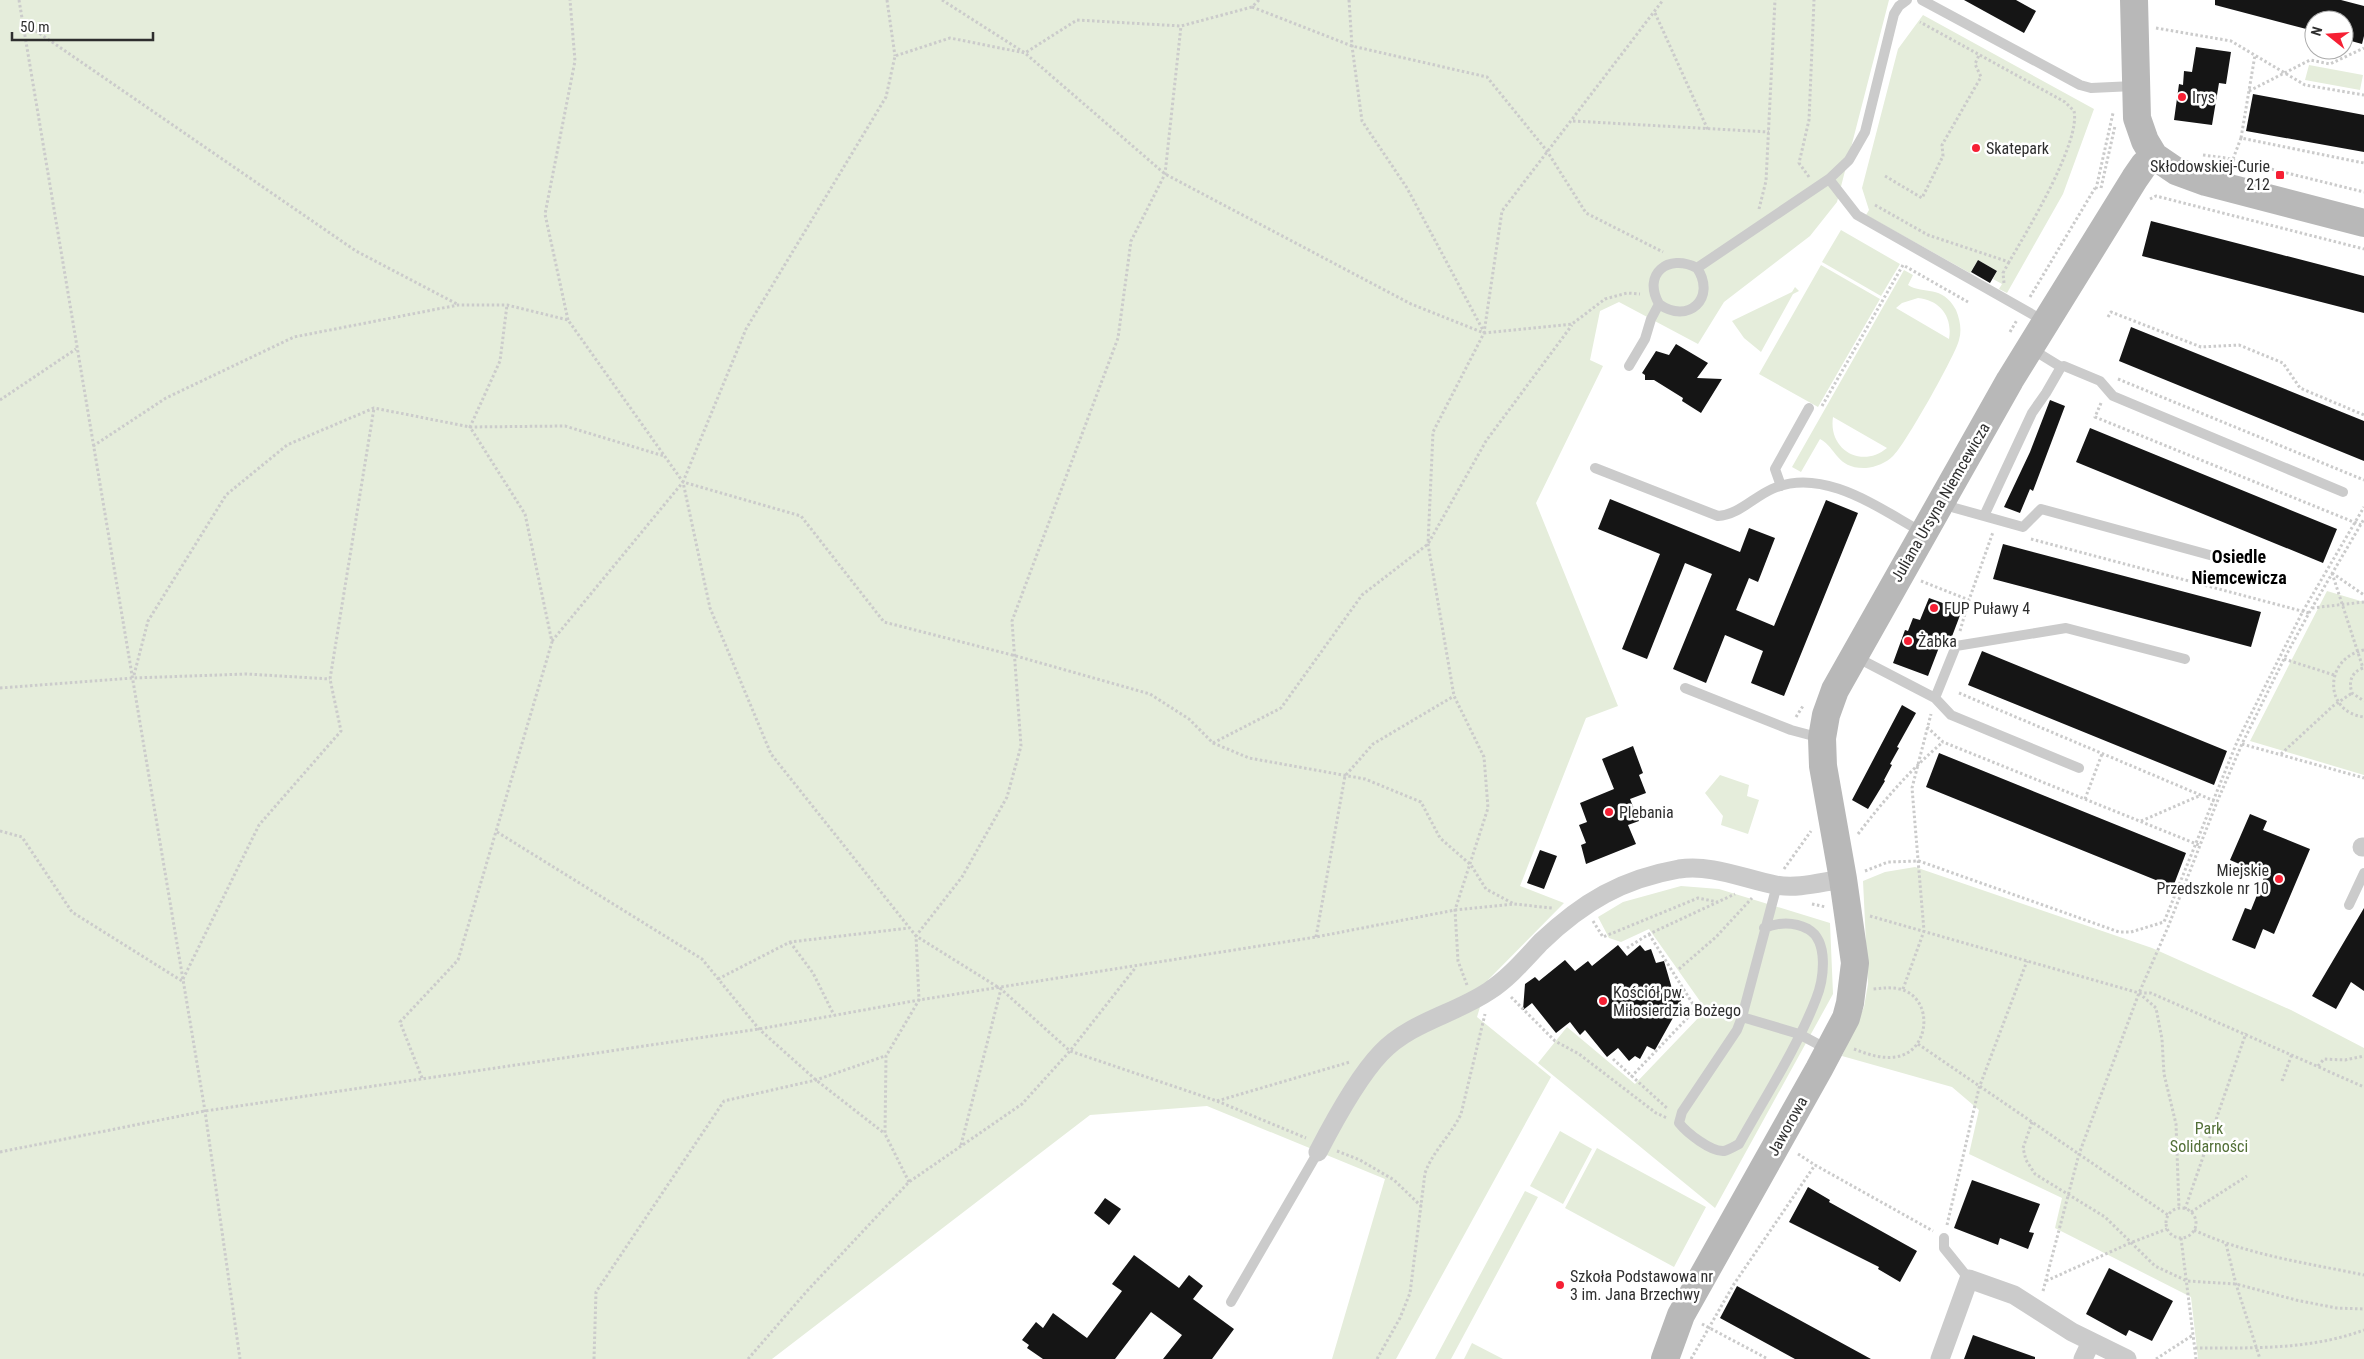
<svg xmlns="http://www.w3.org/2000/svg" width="2364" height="1359" viewBox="0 0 2364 1359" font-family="'Roboto Condensed',sans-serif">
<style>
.green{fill:#e5eddb;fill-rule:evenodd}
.building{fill:#151515}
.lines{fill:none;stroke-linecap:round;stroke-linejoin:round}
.path{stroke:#cbcbcb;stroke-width:3;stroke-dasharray:2.5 2.5;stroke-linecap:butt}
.lane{stroke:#cbcbcb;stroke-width:10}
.street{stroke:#cbcbcb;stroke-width:19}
.secondary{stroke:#b8b8b8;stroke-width:28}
.poi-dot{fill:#f62034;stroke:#fff;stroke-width:2}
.labels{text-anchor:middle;stroke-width:5;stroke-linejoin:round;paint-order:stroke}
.poi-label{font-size:16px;fill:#2e2e2e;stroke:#fff;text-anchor:start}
.street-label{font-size:16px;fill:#2e2e2e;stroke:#fff}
.park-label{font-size:16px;fill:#526f37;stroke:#fff}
.neighbourhood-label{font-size:18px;font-weight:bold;fill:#000;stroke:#fff}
</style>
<rect width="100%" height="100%" fill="#fff"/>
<!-- green -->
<path class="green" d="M0 0H1889L1837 202 1810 236 1724 302 1698 344 1619 302 1600 311 1590 360 1603 366 1536 503 1618 706 1586 718 1520 886 1564 903 1488 980 1477 1017 1551 1077 1396 1359H1332L1385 1179 1207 1106 1090 1115 772 1359H0Z
M1923 15 2094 109 2063 194 2007 293 1999 289 2002 284 1993 279 1997 271 1978 260 1970 273 1866 215 1869 210 1862 188 1898 49Z
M2309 65 2363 75 2360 90 2305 80Z
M1841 230 1900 264 1881 296 1822 262Z
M1821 265 1880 299 1818 407 1759 374Z
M1904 270 1913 275 1908 285C1924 295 1942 284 1956 310 1960 320 1962 330 1959 340 1956 354 1904 447 1893 456 1886 463 1876 467 1866 468 1836 469 1837 448 1820 439L1801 472 1792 467ZM1918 298C1940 300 1953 317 1949 339L1896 308 1902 303ZM1833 417 1887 448C1862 469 1828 450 1833 417Z
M1795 287 1799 291 1793 294 1761 352 1744 338 1732 321 1792 292Z
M2327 591 2364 602V775L2250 741Z
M1720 775 1749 785 1747 796 1759 800 1748 834 1721 825 1723 816 1705 793Z
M1915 867 2152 948 2291 1010 2364 1048V1359H2198L2191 1297 2055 1228 2062 1198 1969 1154 1979 1110 1952 1087 1842 1056 1864 1007 1868 984 1863 881 1885 872Z
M1681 886 1719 889 1830 923 1833 994 1715 1208 1538 1063 1567 1027 1635 1084 1701 1015 1702 1004 1649 929 1621 942 1609 938 1598 917 1623 902Z
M1560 1131 1592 1149 1563 1204 1530 1186Z
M1597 1148 1706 1207 1674 1267 1565 1208Z
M1525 1191 1538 1197 1451 1359H1435Z
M1472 1343 1503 1359H1464Z"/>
<!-- building -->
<path class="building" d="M1964 0H2016L2036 11 2024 33Z
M2215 0H2341L2364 6V36L2362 44 2344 39V20H2314V31L2215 5Z
M2196 47 2231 52 2226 84 2219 83 2212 125 2174 120 2179 84 2183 85 2184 71 2192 72Z
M2253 94 2364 115V152L2246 131Z
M2151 221 2364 276V313L2142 256Z
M1978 260 1997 271 1990 283 1971 272Z
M2131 327 2364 421V461L2119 361Z
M1676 344 1708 363 1697 378 1722 379 1701 413 1682 401 1683 398 1654 380H1645V375L1642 373 1656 351 1669 355Z
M2050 400 2065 406 2033 491 2030 489 2020 513 2004 507 2030 452Z
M2090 428 2337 529 2323 563 2076 462Z
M1610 499 1740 552 1749 528 1775 538 1758 582 1749 578 1736 610 1774 626 1826 500 1858 513 1784 696 1751 683 1763 651 1725 635 1706 683 1673 669 1712 574 1685 563 1647 659 1622 649 1660 554 1598 529Z
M2003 544 2261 612 2251 647 1993 579Z
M1929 598 1962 610 1951 639 1943 637 1928 676 1893 663 1905 630 1908 631 1913 618 1920 620Z
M1982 651 2227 751 2214 785 1968 685Z
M1902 705 1916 713 1897 747 1899 748 1890 764 1892 765 1884 780 1885 781 1868 809 1852 800Z
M1633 746 1643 773 1639 775 1646 793 1630 799 1639 821 1628 825 1636 844 1586 864 1581 845 1586 843 1579 825 1587 822 1580 803 1614 789 1602 759Z
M1939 753 2186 853 2173 887 1926 787Z
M2250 814 2267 821 2263 830 2310 849 2274 934 2263 929 2255 949 2232 940 2245 908 2251 910 2265 875 2230 860Z
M1540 850 1557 856 1544 889 1527 883Z
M2364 908V991L2351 982 2336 1009 2312 996Z
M1618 945 1627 956 1640 945 1645 951 1651 949 1656 963 1664 961 1675 999H1681L1679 1016H1674L1655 1050 1647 1046 1640 1059 1635 1056 1629 1061 1618 1048 1607 1057 1585 1030 1580 1035 1570 1022 1556 1033 1532 1003 1523 1010 1525 984 1535 977 1539 981 1565 960 1575 971 1588 961 1592 966Z
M1972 1180 2040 1204 2029 1232 2034 1233 2028 1249 2000 1238 1998 1245 1954 1228Z
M1808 1187 1830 1200 1829 1202 1917 1251 1900 1282 1878 1269 1879 1267 1789 1222Z
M1105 1198 1121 1209 1109 1225 1094 1213Z
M1134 1255 1179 1288 1189 1275 1203 1286 1193 1299 1234 1329 1212 1359H1163L1182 1335 1151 1312 1115 1359H1043L1027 1348 1029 1345 1022 1340 1036 1322 1043 1328 1053 1313 1087 1338 1122 1291 1112 1284Z
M2109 1268 2173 1301 2152 1341 2129 1330 2126 1336 2086 1314Z
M1737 1286 1871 1359H1795L1720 1318Z
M1973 1335 2035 1357V1359H1964Z"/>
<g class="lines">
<!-- path -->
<path class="path" d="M19 0 205 1111 240 1359
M887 0 895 56
M942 0 1025 53 1165 174 1411 304 1484 333 1572 324 1605 299 1627 293 1640 294
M1259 0 1252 7 1181 26 1077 20 1025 53 950 38 895 56 886 97 746 329 683 482 710 608 771 754 916 936 1001 989 1070 1051 1217 1101 1306 1138
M1349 0 1352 46 1362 121 1407 188 1484 332
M1252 7 1352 46 1487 77 1547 151 1586 213 1663 252
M1655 13 1708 130
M23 22 356 251 457 304
M2156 28 2231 41 2305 85 2364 95
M2249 91 2310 60 2330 64 2364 48
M1573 121 1769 132
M2241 138 2255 55
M2203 155 2226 158 2364 192
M2233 159 2241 138 2364 163
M1885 176 1922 198 1943 156 1942 145 1981 77 1975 64 1979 55
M1809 177 1799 163 1809 120 1814 0
M2101 188 2115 126
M2096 189 2113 113
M2150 199 2156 196 2364 249
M1875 205 1928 235 2009 262C2026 233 2081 142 2074 111L2065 102 1920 22
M1759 209 1766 181 1775 0
M2004 283 2003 273 2009 262
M2030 297 2095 188
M2108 317 2111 312 2201 347 2239 345 2283 363 2300 388 2364 415
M568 320 545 214 575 61 570 0
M2010 332 2017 320
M2118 379 2364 480
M0 400 76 349
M2101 403 2095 417 2361 525
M1822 406 1903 265 1968 302
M93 446 166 398 294 337 458 305H507L568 320 683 482 801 516 884 622 1016 656 1150 694 1189 719 1213 743 1249 758 1365 779 1421 802 1440 838 1471 865 1486 889 1514 904
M2031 539 2309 613
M2332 573 2363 668
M2332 573 2364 595
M1921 581 1969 600 1993 532
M2312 608 2364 602
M1960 631 1969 600
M552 641 683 482
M2364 650C2324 658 2323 712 2364 717
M2284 659 2334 675
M2363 668C2352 672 2348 681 2352 693L2364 701
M134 675 148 621 226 495 287 445 374 408 470 427 565 426 664 456
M0 688 133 678 247 674 330 679
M1959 693 2217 802
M1796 717 1803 706
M1927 727 1943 742 2199 845
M1213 743 1281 708 1362 595 1428 544 1486 441 1572 325
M2242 744 2364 778
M2281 754 2333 706 2352 693
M2085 799 2102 754
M2141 821 2199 796
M0 831 22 837 72 912 182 981 259 825 341 731 330 679 374 408
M497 832 702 959 759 1029 816 1080 884 1133
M1858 834C1884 800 1910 770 1943 742
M1784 869 1811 831
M1865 871 1888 862 1919 861 2119 932H2131L2164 922 2237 742 2303 611 2364 507
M1812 904 1826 907
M1870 916 2139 993H2151L2364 1087
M1593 921 1603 937 1698 898 1718 902
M1649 934 1696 1009 1730 1014
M1316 937 1345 776 1373 744 1454 696
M790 942 813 973 834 1015
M1627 948 1649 934 1735 894
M1679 969 1716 937 1752 898
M718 979 790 942 909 928
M1467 985 1458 961 1455 910 1488 808 1484 757 1454 696 1428 544 1433 432 1484 333 1502 211 1663 0
M1903 989 1924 931 1912 788 1931 714
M2139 993 2156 1008 2162 1039 2164 1074 2176 1124 2179 1208
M1511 997 1555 1041 1579 1054 1656 1113 1667 1118
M1918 1044 2168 1215
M1854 1049C1867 1054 1881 1059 1895 1057 1930 1053 1935 998 1900 989 1891 987 1883 988 1873 989
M1613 1059 1668 1109
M2318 1066 2324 1059 2345 1060 2364 1056
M1631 1077 1696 1009
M422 1078 400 1022 458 960 552 642 525 514 470 427 500 361 507 305
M2282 1081 2292 1054
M1217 1101 1350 1062
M2032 1122 2023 1148 2026 1160 2035 1174 2105 1217 2155 1266 2187 1281 2236 1284 2296 1300 2336 1308 2364 1309
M961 1145 1001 989
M1337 1151 1360 1160 1394 1180 1421 1206
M0 1152 205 1111 759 1029 919 1000 1316 937 1455 910 1514 904 1552 908
M1798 1154 1815 1165 1933 1231
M909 1182 885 1134 886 1056 919 1000 916 936 962 877 1007 797 1021 746 1012 621 1118 338 1131 241 1165 174 1181 26
M2166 1223a15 15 0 1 1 30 0a15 15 0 1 1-30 0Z
M2185 1209 2246 1033
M2191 1212 2247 1176
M1947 1225 1979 1088 2027 961
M2194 1230C2247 1255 2307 1263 2364 1275
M2181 1238 2196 1359
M2226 1244 2236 1284 2260 1359
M2046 1281 2130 1243 2167 1229
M2043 1291 2079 1154 2139 993 2168 927 2217 802 2242 744 2284 659 2309 613 2364 519
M1702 1324 1768 1359
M2195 1348C2252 1348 2310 1350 2364 1330
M594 1359 596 1292 724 1101 816 1080 885 1056
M748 1359 807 1291 909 1182 1022 1104 1070 1051 1136 967
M1377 1359 1400 1318 1410 1293 1425 1173C1433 1151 1451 1135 1461 1114L1485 1014
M1691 1359 1734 1284 1815 1165
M2156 1359 2193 1335"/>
<!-- lane -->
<path class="lane" d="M1922 0 2080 85 2091 88 2134 86
M1829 179 1857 215 2044 321
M1659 304C1688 325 1717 298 1697 268
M2030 348 2061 367 2064 366 2100 381 2113 396 2343 492
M1629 366 1645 339 1651 319 1659 304C1642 274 1668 253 1697 268L1829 179 1849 160 1865 132 1894 14 1899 6 1907 0
M1595 468 1718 516C1738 515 1754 497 1772 489 1823 466 1880 509 1922 532
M1781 486 1775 469 1809 408
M1942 501 1955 508 2023 527 2041 509 2217 557
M1984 516 2032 413 2046 393 2061 367
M1854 656 1935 698 1951 715 2079 768
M1685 688 1791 730 1821 738
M1935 698 1956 646 2066 628 2185 659
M2349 905 2364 873
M1764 928C1779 922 1793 921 1808 929 1829 941 1824 979 1816 999 1798 1046 1764 1099 1739 1144 1735 1146 1729 1150 1724 1151 1711 1152 1687 1133 1679 1123L1682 1112 1737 1030 1742 1017 1777 885
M1742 1017 1799 1034 1827 1049
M1944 1238V1248L1969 1279
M1231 1302 1318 1152"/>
<!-- street -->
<path class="street" d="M2362 847H2364
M1318 1152C1333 1123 1359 1076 1381 1053 1410 1022 1455 1014 1489 991 1509 978 1525 959 1541 942 1583 902 1622 879 1679 869 1712 864 1744 879 1776 885 1798 889 1821 882 1843 879
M1940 1359 1969 1279 2014 1295 2072 1332 2127 1359
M2083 1359 2091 1342"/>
<!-- secondary -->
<path class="secondary" d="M2134 0 2137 118 2145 141 2154 156 2176 171 2206 182 2364 223
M1665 1359 1681 1315 1819 1069 1846 1018 1850 1003 1855 963 1843 879 1823 766 1822 738 1826 715 1835 690 2010 380 2135 178 2144 165 2154 156"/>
</g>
<!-- markers -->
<g class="poi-dot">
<circle cx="2182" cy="97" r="5"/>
<circle cx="1976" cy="148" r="5"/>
<rect x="2275" y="170" width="10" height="10" rx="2.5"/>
<circle cx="1934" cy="608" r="5"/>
<circle cx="1908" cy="641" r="5"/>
<circle cx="1609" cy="812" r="5"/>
<circle cx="2279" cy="879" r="5"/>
<circle cx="1603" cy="1001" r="5"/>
<circle cx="1560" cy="1285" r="5"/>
</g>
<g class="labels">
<!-- poi labels -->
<g class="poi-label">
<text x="2192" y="103">Irys</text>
<text x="1986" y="154">Skatepark</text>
<text x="2270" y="172" text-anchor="end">Skłodowskiej-Curie<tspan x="2270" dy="18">212</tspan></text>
<text x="1944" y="614">FUP Puławy 4</text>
<text x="1918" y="647">Żabka</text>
<text x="1619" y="818">Plebania</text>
<text x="2269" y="876" text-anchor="end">Miejskie<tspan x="2269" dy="18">Przedszkole nr 10</tspan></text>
<text x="1613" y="998">Kościół pw.<tspan x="1613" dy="18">Miłosierdzia Bożego</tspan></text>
<text x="1570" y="1282">Szkoła Podstawowa nr<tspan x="1570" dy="18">3 im. Jana Brzechwy</tspan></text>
</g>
<!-- street labels -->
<g class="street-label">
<text transform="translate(1940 502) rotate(-60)" y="6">Juliana Ursyna Niemcewicza</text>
<text transform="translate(1787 1126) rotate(-61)" y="6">Jaworowa</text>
</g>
<!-- park labels -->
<g class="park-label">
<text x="2209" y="1134">Park<tspan x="2209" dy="18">Solidarności</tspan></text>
</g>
<!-- neighbourhood labels -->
<g class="neighbourhood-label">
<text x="2239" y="563">Osiedle<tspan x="2239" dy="21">Niemcewicza</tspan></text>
</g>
</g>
<!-- north arrow -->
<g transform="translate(2329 35) rotate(287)"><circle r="24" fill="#ffffff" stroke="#ababab"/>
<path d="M0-4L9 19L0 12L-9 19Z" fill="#f62034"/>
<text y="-8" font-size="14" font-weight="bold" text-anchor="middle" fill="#2e2e2e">N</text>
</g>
<!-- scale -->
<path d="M12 32v8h141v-8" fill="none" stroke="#2e2e2e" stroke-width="2.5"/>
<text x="20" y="32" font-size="15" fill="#2e2e2e" stroke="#ffffff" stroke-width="4" paint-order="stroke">50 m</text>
</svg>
